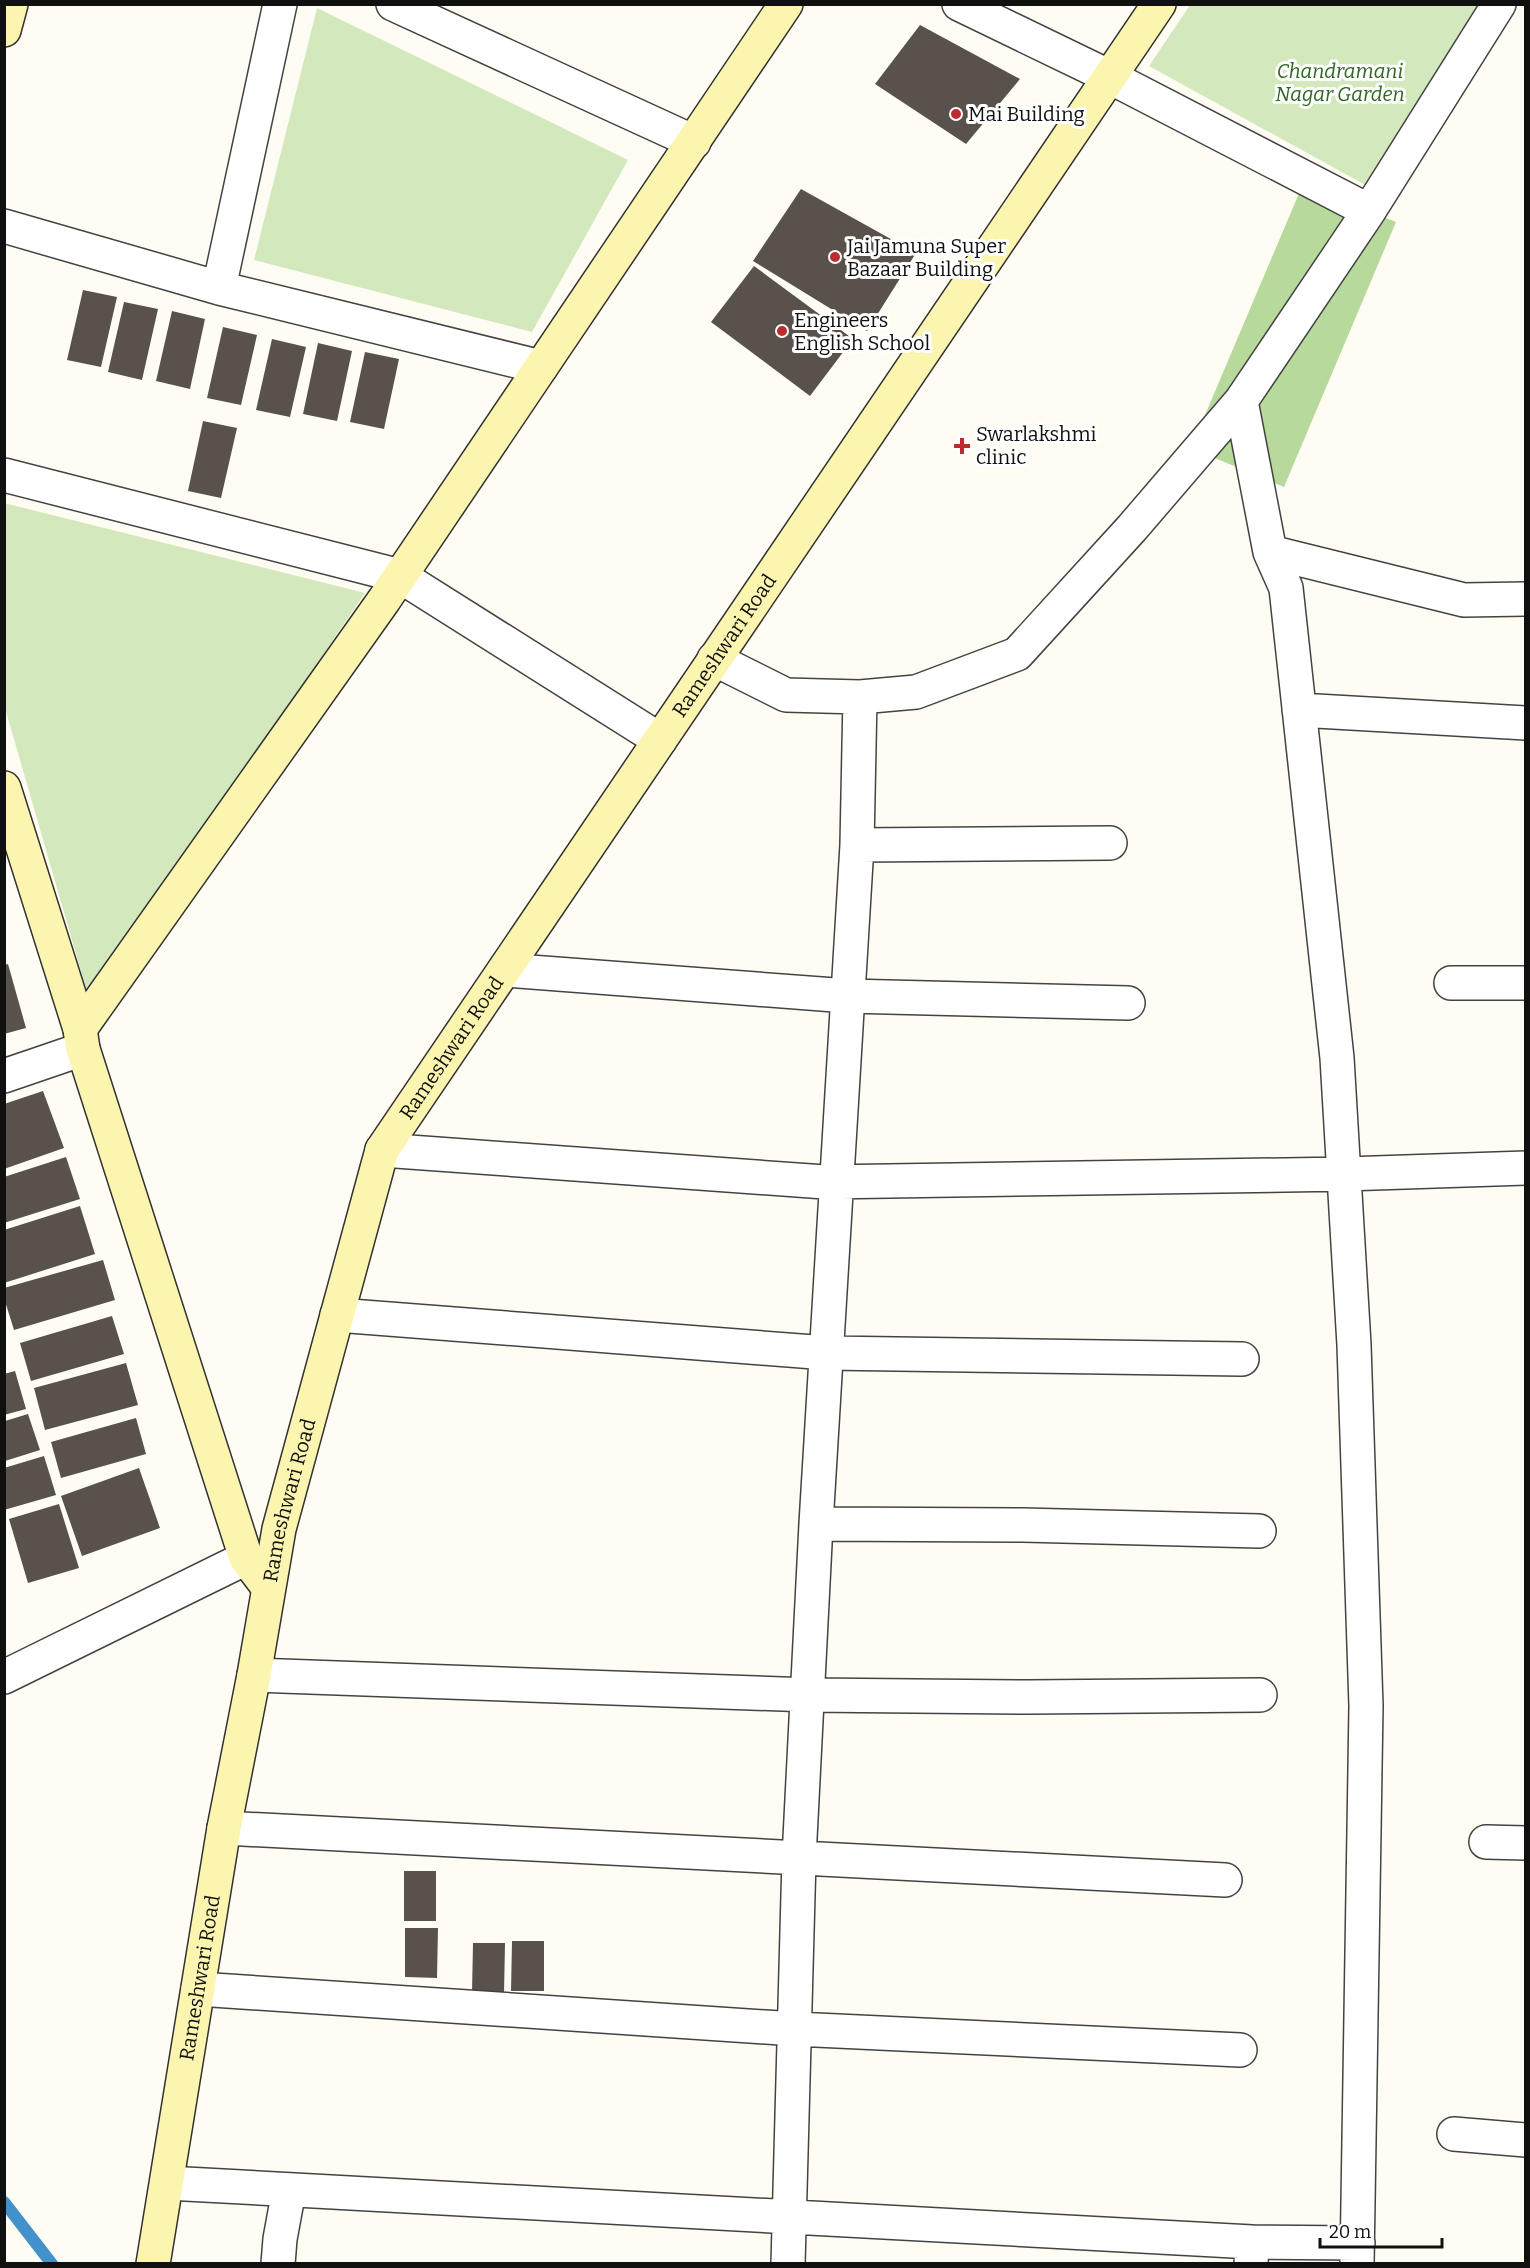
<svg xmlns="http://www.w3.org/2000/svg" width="1530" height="2268" viewBox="0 0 1530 2268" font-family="Bitter,serif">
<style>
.green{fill:#d3e9bd}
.forest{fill:#b7d99c}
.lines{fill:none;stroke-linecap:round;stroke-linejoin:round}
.stream{stroke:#4291c9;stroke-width:12}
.building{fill:#58514c}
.street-casing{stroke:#434343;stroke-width:36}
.secondary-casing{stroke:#323232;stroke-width:36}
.street{stroke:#fff;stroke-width:33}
.secondary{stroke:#fcf5b0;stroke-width:33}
.poi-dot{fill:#bc2b30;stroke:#fff;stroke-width:2}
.labels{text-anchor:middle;stroke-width:6;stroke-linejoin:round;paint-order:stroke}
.park-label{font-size:20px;font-style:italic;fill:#2e6621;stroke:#fff}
.poi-label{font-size:20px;fill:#101010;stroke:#fff;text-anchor:start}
.street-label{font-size:20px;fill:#101010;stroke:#fff}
</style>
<rect width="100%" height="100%" fill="#fffcf3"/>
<!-- green -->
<path class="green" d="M1190 5H1484L1369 187 1149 66Z
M317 8 628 160 532 332 254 260Z
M4 503 365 593 89 999 5 708Z"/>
<!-- forest -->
<path class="forest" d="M1303 184 1396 222 1284 487 1191 448Z"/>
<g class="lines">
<!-- stream -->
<path class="stream" d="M4 2202 52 2264"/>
</g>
<!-- building -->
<path class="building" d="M920 25 1020 79 966 144 875 84Z
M801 189 916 253 867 331 753 261Z
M754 266 853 339 810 396 711 322Z
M83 290 117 297 101 367 67 360Z
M124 302 158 309 142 380 108 372Z
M172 311 205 319 190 389 156 381Z
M223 327 257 335 241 405 207 398Z
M272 339 306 347 290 417 256 410Z
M318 343 352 351 337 421 303 414Z
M365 352 399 359 384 429 350 422Z
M203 421 237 428 221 498 188 491Z
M8 964 26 1028 4 1034V965Z
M43 1091 64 1148 4 1169V1104Z
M66 1157 80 1199 4 1223V1177Z
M80 1206 95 1254 4 1283V1230Z
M103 1260 115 1300 14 1330 4 1298V1288Z
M112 1316 124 1354 31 1381 20 1343Z
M126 1363 138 1405 45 1430 34 1388Z
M15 1371 26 1409 4 1415V1374Z
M28 1414 40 1450 5 1461V1421Z
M136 1418 146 1454 61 1478 51 1442Z
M44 1456 56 1495 4 1510V1468Z
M139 1468 160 1528 82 1556 61 1496Z
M59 1504 79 1568 28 1583 9 1519Z
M404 1871H436V1921H404Z
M405 1928H438L437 1978 405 1977Z
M512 1941H544V1991H511Z
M473 1943H505L504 1994 472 1993Z"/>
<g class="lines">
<defs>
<path id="street" d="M393 4 694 142
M959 4 1110 77 1369 211 1499 4
M4 226 219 288 541 367
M219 288 280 4
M1241 401 1270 552 1286 588 1337 1058 1354 1345 1366 1706 1357 2264
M4 475 400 576 660 740
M1270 552 1464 600 1526 599
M714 659 786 695 860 697 916 692 1017 654 1132 528 1241 401 1369 211
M1299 710 1526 723
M857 845 1110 843
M505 970 848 996 1128 1003
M1451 983H1526
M4 1076 83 1049
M382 1150 825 1182 1345 1174 1526 1168
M337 1315 827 1353 1242 1359
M816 1524 1023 1525 1259 1531
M254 1675 809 1695 1029 1697 1260 1695
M4 1677 246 1558
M224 1828 1225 1880
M1486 1842 1526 1843
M198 1989 795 2029 1240 2050
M1454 2134 1526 2140
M167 2183 1252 2242
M278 2264 280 2239 289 2190
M788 2264 799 1858 816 1524 857 845 860 697
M1251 2264 1252 2242 1358 2243"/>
<g id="secondary">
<path d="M4 30 11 4"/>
<path d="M4 788 80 1029 83 1049 246 1558 268 1587"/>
<path d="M80 1029 384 600 786 4"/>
<path id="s1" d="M153 2264 224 1828 254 1675 279 1529 382 1150 1159 4"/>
</g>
</defs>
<!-- street casing -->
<use href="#street" class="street-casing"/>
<!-- secondary casing -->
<use href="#secondary" class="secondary-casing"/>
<!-- street -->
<use href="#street" class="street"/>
<!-- secondary -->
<use href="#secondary" class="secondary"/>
</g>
<!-- markers -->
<g class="poi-dot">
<circle cx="956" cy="114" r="6"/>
<circle cx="835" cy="257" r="6"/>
<circle cx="782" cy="331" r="6"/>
<path d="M959 437h6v6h6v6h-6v6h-6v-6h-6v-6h6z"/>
</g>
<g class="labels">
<!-- park labels -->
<g class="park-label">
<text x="1340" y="78">Chandramani<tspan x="1340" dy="23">Nagar Garden</tspan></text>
</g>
<!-- poi labels -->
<g class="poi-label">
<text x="968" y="121">Mai Building</text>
<text x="847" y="253">Jai Jamuna Super<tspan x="847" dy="23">Bazaar Building</tspan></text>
<text x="794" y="327">Engineers<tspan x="794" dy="23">English School</tspan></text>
<text x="976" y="441">Swarlakshmi<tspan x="976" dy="23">clinic</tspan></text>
</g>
<!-- street labels -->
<g class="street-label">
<text dy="7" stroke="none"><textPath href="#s1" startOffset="1748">Rameshwari Road</textPath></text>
<text dy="7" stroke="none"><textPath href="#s1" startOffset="1262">Rameshwari Road</textPath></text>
<text dy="7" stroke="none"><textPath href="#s1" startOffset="776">Rameshwari Road</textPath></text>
<text dy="7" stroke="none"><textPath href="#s1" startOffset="290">Rameshwari Road</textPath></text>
</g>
</g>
<!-- border -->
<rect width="1530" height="2268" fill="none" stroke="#101010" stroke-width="12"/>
<!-- scale -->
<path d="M1320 2238v9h122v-9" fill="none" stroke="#101010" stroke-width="3"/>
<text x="1329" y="2238" font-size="18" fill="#101010" stroke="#ffffff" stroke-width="4.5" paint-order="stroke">20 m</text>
</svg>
